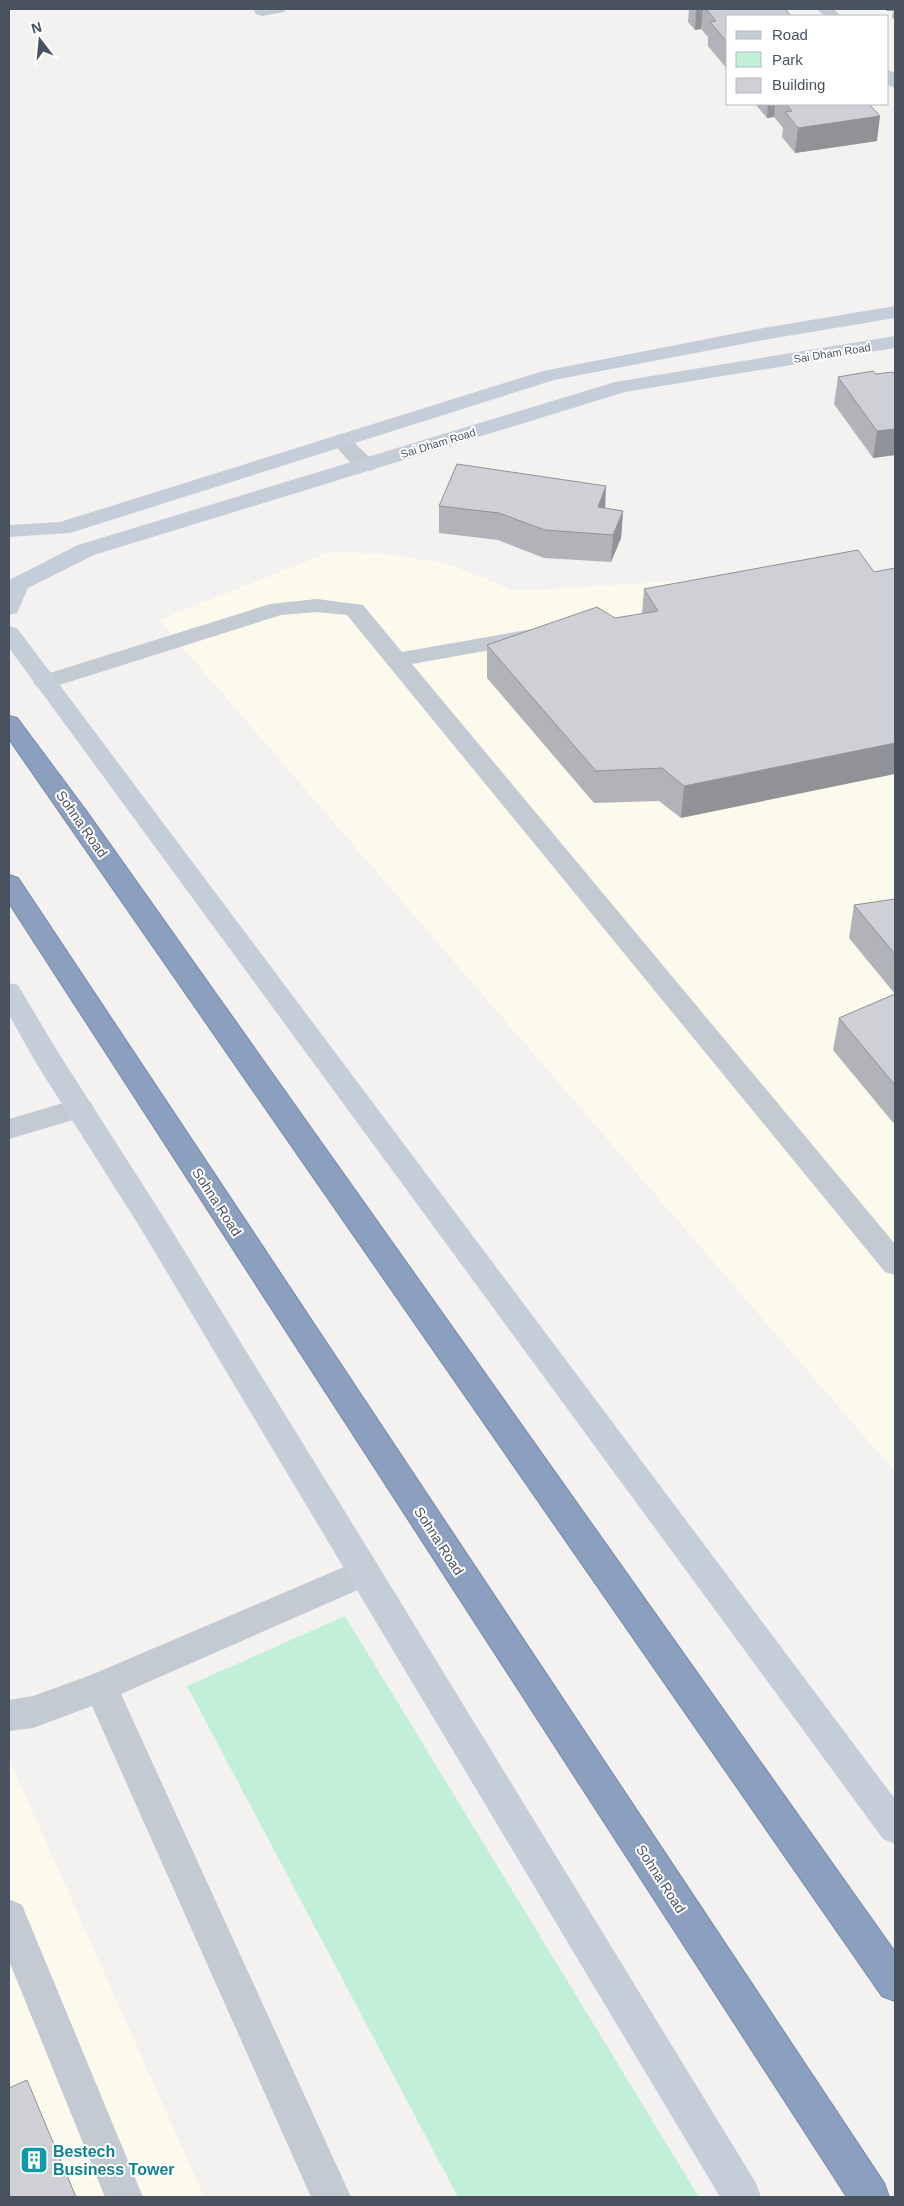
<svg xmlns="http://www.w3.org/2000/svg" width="904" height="2206" viewBox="0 0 904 2206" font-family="Arial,sans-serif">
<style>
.commercial{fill:#fcf9ed}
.green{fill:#c2efd8}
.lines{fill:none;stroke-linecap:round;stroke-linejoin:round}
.highway-casing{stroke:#768aaa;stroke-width:2}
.lane{fill:#c3cad2;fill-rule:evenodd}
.street{fill:#c3cad2;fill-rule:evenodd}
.secondary{fill:#c5cdd9;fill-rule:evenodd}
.highway{fill:#8b9fbe;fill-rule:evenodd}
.wall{fill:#b1b3b8}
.shaded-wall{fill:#909296}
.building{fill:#ced0d6;stroke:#909296}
.labels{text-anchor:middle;stroke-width:4;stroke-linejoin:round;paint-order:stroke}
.far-street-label{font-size:11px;fill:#49535f;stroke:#fff}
.street-label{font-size:14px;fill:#49535f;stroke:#fff}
.near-culture-label{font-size:16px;font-weight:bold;fill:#0d838f;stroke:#fff;text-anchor:start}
</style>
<rect width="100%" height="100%" fill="#f4f2f1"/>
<!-- commercial -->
<path class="commercial" d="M333 551 393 555 448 564 515 591 861 570 895 572V1472L159 620Z
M9 1759 204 2197H9Z"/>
<!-- green -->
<path class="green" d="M345 1616 699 2197H458L187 1686Z"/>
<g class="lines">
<defs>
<path id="highway" d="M9 716 17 718 87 812 895 1952V2001L882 1996 9 739Z
M9 875 18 878 884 2183 889 2197H847L9 903Z"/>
</defs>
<!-- highway casing -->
<use href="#highway" class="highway-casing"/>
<!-- lane -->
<path class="lane" d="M317 599 363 605 402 652 532 629 540 631 543 636 540 641 412 664 895 1244V1275L885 1272 347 615 317 612 281 615 53 687 45 689 37 687 33 682 37 677 270 604Z
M80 1098 90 1101 94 1108 90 1115 9 1139V1119Z
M365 1558 376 1562 381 1572 376 1582 121 1694 351 2197H311L92 1706 33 1728 9 1731V1700L33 1696 91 1675Z
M9 1899 22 1905 143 2197H105L9 1961Z"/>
<!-- street -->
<path class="street" d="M256 9H286L284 12 262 16 256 14 254 11Z
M817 9H834L841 16H824Z
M888 70 895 73V88L888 85Z
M341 434 348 436 374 462 377 466 374 470C357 475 345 456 334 444L331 440 334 436Z"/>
<!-- secondary -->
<path class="secondary" d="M895 306V318L758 341 554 380 70 533 9 537V525L60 522 543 371 758 329Z
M895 336V348L625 392 94 555 28 588 17 613 9 615V583L11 579 78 545 615 382Z
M9 626 17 628 895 1799V1844L883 1839 9 648Z
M9 983 18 985 56 1049 161 1213 376 1562 756 2183 761 2197H720L141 1229 36 1063 9 1015Z"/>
<!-- highway -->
<use href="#highway" class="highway"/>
</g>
<!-- wall -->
<path class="wall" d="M689 9H785L728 16V70L708 46V37L701 29 695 30 688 22Z
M885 9H895V21L892 17 893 11H887Z
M755 104H869L877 141 795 153 782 137 783 128 774 117 767 118Z
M876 374 895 375V455L873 458 834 404 838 377Z
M439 506 605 508 623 511 621 538 611 562 544 558 498 540 439 533Z
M858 550 681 818 659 801 594 803 487 678V645L615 618 642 614 644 589Z
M895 899V994L849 938 854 905Z
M895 994V1125L833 1050 839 1018Z"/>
<!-- shaded-wall -->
<path class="shaded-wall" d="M696 9H703L701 29 695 30Z
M888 9H893V11H887Z
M768 104H775L774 117 767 118Z
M880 116 877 141 795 153 798 128Z
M895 429V455L873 458 877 431Z
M606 486 605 513 596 534 598 507Z
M623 511 621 538 611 562 613 535Z
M895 743V774L681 818 684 786Z"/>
<!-- building -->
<path class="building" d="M706 9H785L791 16H728V43L710 22 716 21Z
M786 104H869L880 116 798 128 785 112 792 111Z
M873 371 876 374 893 372 895 375V429L877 431 838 377Z
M457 464 606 486 598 507 623 511 613 535 545 530 499 513 439 506Z
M858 550 874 572 895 568V743L684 786 662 768 596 771 487 645 597 607 615 618 658 611 644 589Z
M895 899V954L854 905Z
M895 994V1085L839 1018Z
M27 2080 76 2197H9V2088Z"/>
<!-- icons -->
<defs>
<symbol id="building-square" viewBox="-11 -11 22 22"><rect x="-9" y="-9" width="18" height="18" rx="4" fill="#0f9aa8" stroke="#fff"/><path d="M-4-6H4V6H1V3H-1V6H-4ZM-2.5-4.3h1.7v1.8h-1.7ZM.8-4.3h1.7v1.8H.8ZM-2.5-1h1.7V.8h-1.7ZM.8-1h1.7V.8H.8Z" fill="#fff"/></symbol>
</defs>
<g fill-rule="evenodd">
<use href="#building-square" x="18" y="2144" width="32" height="32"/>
</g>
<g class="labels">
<!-- far-street labels -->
<g class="far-street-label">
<text transform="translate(832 353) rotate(-9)" y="4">Sai Dham Road</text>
<text transform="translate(438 443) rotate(-17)" y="4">Sai Dham Road</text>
</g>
<!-- street labels -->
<g class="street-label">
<text transform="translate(82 824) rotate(55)" y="5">Sohna Road</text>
<text transform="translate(217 1202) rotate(57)" y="5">Sohna Road</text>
<text transform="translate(439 1541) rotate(57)" y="5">Sohna Road</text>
<text transform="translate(661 1879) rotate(57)" y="5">Sohna Road</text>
</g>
<!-- near-culture labels -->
<g class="near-culture-label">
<text x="53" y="2157">Bestech<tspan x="53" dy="18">Business Tower</tspan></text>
</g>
</g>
<!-- border -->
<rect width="904" height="2206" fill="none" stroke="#49535f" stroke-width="20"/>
<!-- legend -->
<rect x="726" y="15" width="162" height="90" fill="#ffffff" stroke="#b6babf"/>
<rect x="736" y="31" width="25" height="8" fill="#c5cdd9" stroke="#b6babf"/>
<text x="772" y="40" font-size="15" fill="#49535f">Road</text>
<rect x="736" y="52" width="25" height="15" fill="#c2efd8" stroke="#b6babf"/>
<text x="772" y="65" font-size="15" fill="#49535f">Park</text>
<rect x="736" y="78" width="25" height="15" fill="#ced0d6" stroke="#b6babf"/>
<text x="772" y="90" font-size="15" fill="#49535f">Building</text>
<!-- north arrow -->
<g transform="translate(40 40) rotate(344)" stroke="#ffffff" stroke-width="4" paint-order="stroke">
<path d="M0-4L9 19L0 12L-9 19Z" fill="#49535f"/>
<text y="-8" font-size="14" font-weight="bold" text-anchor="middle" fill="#49535f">N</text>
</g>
</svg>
